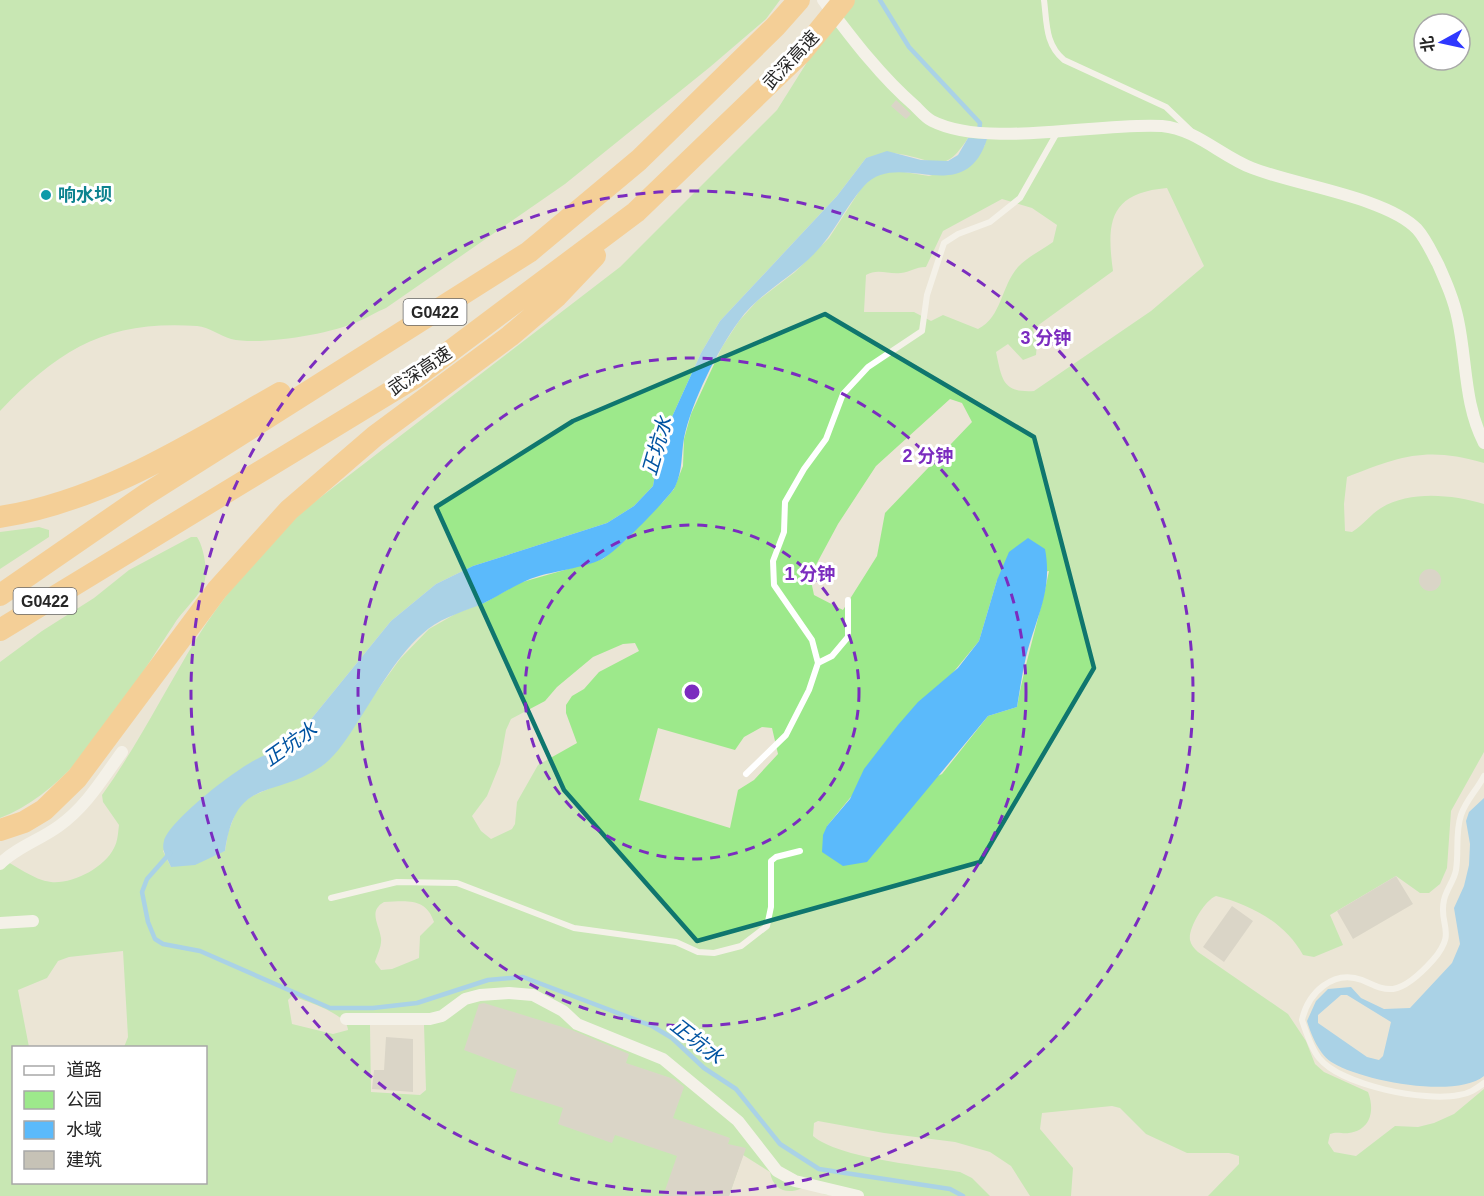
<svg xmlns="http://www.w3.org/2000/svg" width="1484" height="1196" viewBox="0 0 1484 1196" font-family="Arial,'Noto Sans SC',sans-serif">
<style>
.green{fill:#9de98b;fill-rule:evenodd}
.water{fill:#5bbafb;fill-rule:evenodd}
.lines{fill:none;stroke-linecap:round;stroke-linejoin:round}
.stream{stroke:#5bbafb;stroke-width:4.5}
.building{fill:#c6c2b6}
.service{stroke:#fff;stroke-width:6}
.minor{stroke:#fff;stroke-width:12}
.motorway{stroke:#ffb44d;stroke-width:22}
.marked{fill:none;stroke:#0f766e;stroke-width:4.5;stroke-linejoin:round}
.ring{fill:none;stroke:#7b2cbf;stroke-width:3;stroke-dasharray:10 8}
.culture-dot{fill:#0f9aa8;stroke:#fff;stroke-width:2}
.labels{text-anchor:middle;stroke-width:6;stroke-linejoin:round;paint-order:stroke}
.shield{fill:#fff;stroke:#676767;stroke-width:1.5}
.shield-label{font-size:16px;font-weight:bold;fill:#262626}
.street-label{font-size:18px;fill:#262626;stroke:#fff}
.culture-label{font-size:18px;font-weight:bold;fill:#0d838f;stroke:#fff;text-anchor:start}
.water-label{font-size:20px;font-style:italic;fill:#0053a1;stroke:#fff}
.centre{fill:#7b2cbf;stroke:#fff;stroke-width:3}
.ring-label{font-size:18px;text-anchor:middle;font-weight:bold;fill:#7b2cbf;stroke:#fff;stroke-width:6;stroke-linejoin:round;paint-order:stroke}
</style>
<rect width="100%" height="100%" fill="#ebe5d6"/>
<!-- green -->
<path class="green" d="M0 0H780L766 19 710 67 565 184 386 308C376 312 367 318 357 322 330 334 260 346 231 339 220 336 209 327 197 326 108 320 60 348 0 411Z
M855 0H1484V463C1427 446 1400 456 1347 477L1344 504 1345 531 1352 532C1363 525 1371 514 1381 508 1411 490 1453 495 1484 504V752L1451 811 1447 868 1440 884 1429 893H1420L1396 876 1330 915 1343 945 1314 957 1303 955C1285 923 1252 905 1216 896 1205 900 1188 928 1190 940 1191 945 1194 948 1198 952L1288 1014 1306 1041 1315 1064 1324 1072 1368 1092C1375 1110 1371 1130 1349 1133 1342 1134 1337 1131 1330 1134L1328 1143 1334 1152 1356 1156 1395 1126 1418 1127 1434 1123 1454 1114 1484 1089V1196H1208L1239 1164V1156L1229 1153H1187L1146 1134 1120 1108 1112 1106 1042 1113 1040 1129 1073 1168 1071 1196H1030L1011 1166 990 1152 955 1142 884 1133 818 1121 814 1123 813 1136C838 1158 925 1166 960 1172L972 1178 990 1196H836L823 1194 824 1186 812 1182C796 1195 774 1196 770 1172L743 1155 729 1196H0V858C16 865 33 880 51 882 73 884 104 868 114 848 118 841 118 832 119 825L103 802 102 795C138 745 165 690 197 638 223 597 254 559 287 523L620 267 777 110 809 59ZM1424 24H1460V60H1424ZM968 138 985 145 973 162 929 176 898 171 884 172 872 178 862 187 829 238 795 272 757 301 739 321 722 347 691 414 684 439 683 466 674 489 663 502 650 513 629 537 603 559 519 583 486 602 457 613 429 629 400 659 323 765 252 796 238 806 228 833 225 851 171 867 163 851 242 769 265 755 302 745 312 734 308 723 391 621 436 584 473 566 607 523 634 506 653 486 661 441 701 353 720 321 837 196 866 158C876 157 889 152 899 154 935 159 943 177 968 138ZM1167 188 1204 266 1151 311 1034 391C1002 393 1002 379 996 352L1008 344 1023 360 1036 355 1037 344 1033 329 1113 271C1106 221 1110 193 1167 188ZM1002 199 1032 208 1057 225 1053 242C1042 250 1027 257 1018 267 1001 286 1002 317 978 329L943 315 931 321 914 312H864L866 275C878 268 889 275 901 273 910 272 915 267 926 267L943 231ZM950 399 962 403 972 422 885 513 877 556 843 610 814 595 810 576 838 524 876 466ZM1049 571C1040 617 1025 661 1017 707L988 716 942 774 827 826 979 641 997 580ZM635 643 639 651 599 672 584 689 572 696 566 705V713L577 743 538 765 517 802 515 824 512 829 491 839 481 831 472 816 487 796 500 764 506 730 511 719 545 701 557 687 593 657 623 644ZM762 727 772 728 778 754 754 780 738 790 730 828 639 800 658 728 735 750 744 737ZM384 902C406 901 426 897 434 922L420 936 419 958 392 969 381 970 375 962C377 955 382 946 381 938 379 924 368 911 384 902ZM123 951 128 1037 124 1047 206 1048V1182H14V1048L29 1047 18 990 47 978 58 961 69 957ZM292 996C306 1001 348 1014 348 1030L333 1034 292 1024 288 1000ZM370 1025H424L426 1090 420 1095 371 1092Z
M39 527 49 530V537L0 569V532Z
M191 537H197C204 547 209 575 203 586 196 600 181 612 173 626 128 693 78 788 0 818V662L42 631 94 598 129 570Z"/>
<!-- water -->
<path class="water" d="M968 138 987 139C964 211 899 147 864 186 845 207 834 234 814 254 791 278 758 294 739 321 717 351 692 401 684 438 681 455 683 470 675 487 668 499 617 551 604 558 591 566 556 571 539 576 518 582 503 594 484 603 466 611 445 616 428 629 398 653 378 691 357 723 348 737 336 756 322 766 273 800 236 775 225 851L195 865 171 867C167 858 161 851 164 841 169 820 245 761 266 755 284 749 298 749 311 734L308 723 391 621 436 584 473 566 607 523 634 506 653 486 661 441 701 353 720 321 837 196 866 158 887 151 921 160 948 161 958 155Z
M1028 538 1045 549C1053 591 1036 617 1026 657 1022 673 1020 690 1017 707L988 716 867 862 843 866 822 852 823 835 827 826 850 799 864 769 898 725 918 702 958 668 979 641 997 580 1009 552Z
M1484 798V1076C1456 1099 1363 1081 1333 1063 1320 1056 1311 1035 1307 1021L1316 1001 1328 989 1351 987 1361 998 1384 1009 1410 1008 1452 963 1460 944 1454 908 1464 886 1469 865 1470 844 1466 821 1469 812ZM1341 995H1347L1391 1022 1383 1056 1379 1060 1367 1057 1318 1023V1015Z"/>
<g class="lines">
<!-- stream -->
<path class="stream" d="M880 0 909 47 980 123 979 132
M170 853 147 879 142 892 148 922 155 939 163 944 200 951 330 1008H373L417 1003 488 980 523 977 652 1026 672 1038 704 1068 736 1089 780 1144 819 1169 950 1189 963 1196"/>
</g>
<!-- building -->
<path class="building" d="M896 100 911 114 906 119 891 106Z
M1419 580a11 11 0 1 1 22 0a11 11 0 1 1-22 0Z
M1396 876 1413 904 1353 939 1337 911Z
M1232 906 1253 921 1224 962 1203 947Z
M484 1003 572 1030 629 1054 626 1063 674 1079 684 1087 673 1118 730 1138 728 1144 746 1148 729 1196H663L677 1156 615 1135 612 1143 558 1124 563 1108 510 1091 517 1070 464 1050 479 1004Z
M386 1037 413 1039V1092L372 1089 374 1070H384Z"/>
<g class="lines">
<!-- service -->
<path class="service" d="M1044 0C1047 23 1045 44 1064 60L1166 107 1190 130
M818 663 832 656 848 637V600
M746 774 786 735 809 690 818 663 812 640 774 585 773 561 784 532 785 502 804 469 826 439 843 394 868 367 922 331 927 295 944 243 958 234 990 222 1020 198 1058 131
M1484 776C1477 790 1466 800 1461 815 1455 833 1459 852 1456 870 1454 881 1446 890 1444 900 1438 926 1458 931 1433 960 1424 970 1407 987 1393 989 1381 990 1372 984 1362 980 1333 969 1308 993 1302 1020 1306 1032 1311 1048 1319 1058 1342 1086 1425 1102 1459 1095 1469 1094 1476 1089 1484 1083
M331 898 397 882 457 883 574 928 676 942 698 952 714 953 741 946 767 926 771 907V861L776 857 800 851"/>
<!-- minor -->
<path class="minor" d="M823 0C851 37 880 76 915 106 920 111 926 118 932 121 987 149 1098 122 1162 126 1196 129 1221 156 1252 168 1294 185 1386 197 1417 229 1426 239 1432 253 1438 264 1446 282 1454 300 1458 320 1467 362 1464 404 1484 443
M0 864C17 847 40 840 59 826 86 807 103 778 122 752
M0 923 33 921
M346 1019H430L442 1016 465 999 480 995 509 993 533 995 563 1011 577 1024 663 1059 738 1121 777 1171 795 1181 858 1196"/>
<!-- motorway -->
<path class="motorway" d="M0 517C102 501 192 443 280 393
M0 595 145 495 529 252 639 160 775 27 799 0
M0 630 417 376 636 212 801 53 844 0
M0 830 24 822 44 810 77 778 217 590 289 510 375 436 510 336 557 296 595 256"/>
</g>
<!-- marked area -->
<path d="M0 0H1484V1196H0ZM825 314 1034 437 1094 668 980 862 697 941 564 790 436 507 573 421Z" fill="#ebe5d6" fill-opacity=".55" fill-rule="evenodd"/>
<path class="marked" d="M825 314 1034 437 1094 668 980 862 697 941 564 790 436 507 573 421Z"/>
<!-- distance rings -->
<g class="ring">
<circle cx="692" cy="692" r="167"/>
<circle cx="692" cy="692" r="334"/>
<circle cx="692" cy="692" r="501"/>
</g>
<!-- markers -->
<circle class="culture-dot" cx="46" cy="195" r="6"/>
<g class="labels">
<!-- shield labels -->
<g class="shield">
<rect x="403.5" y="299" width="63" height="26" rx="4.5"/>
<rect x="13.5" y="588" width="63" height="26" rx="4.5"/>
</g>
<g class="shield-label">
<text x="435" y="318">G0422</text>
<text x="45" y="607">G0422</text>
</g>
<!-- street labels -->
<g class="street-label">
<text transform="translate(791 60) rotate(-47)" y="6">武深高速</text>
<text transform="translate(420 371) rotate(-34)" y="6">武深高速</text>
</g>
<!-- culture labels -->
<g class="culture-label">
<text x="58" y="201">响水坝</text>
</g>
<!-- water labels -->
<g class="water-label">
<text transform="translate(657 446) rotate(-74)" y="7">正坑水</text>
<text transform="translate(290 744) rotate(-35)" y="7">正坑水</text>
<text transform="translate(697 1041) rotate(38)" y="7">正坑水</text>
</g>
</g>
<circle cx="692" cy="692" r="9" class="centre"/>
<g class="ring-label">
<text x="1046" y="344">3 分钟</text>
<text x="928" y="462">2 分钟</text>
<text x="810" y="580">1 分钟</text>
</g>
<!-- legend -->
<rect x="12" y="1046" width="195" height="138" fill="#ffffff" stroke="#a8a8a8" stroke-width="1.5"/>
<rect x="24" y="1066" width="30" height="9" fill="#ffffff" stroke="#a8a8a8" stroke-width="1.5"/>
<text x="66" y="1076" font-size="18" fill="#262626">道路</text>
<rect x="24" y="1091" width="30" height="18" fill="#9de98b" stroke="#a8a8a8" stroke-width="1.5"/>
<text x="66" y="1106" font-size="18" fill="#262626">公园</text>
<rect x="24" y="1121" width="30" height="18" fill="#5bbafb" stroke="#a8a8a8" stroke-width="1.5"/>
<text x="66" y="1136" font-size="18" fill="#262626">水域</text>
<rect x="24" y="1151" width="30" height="18" fill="#c6c2b6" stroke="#a8a8a8" stroke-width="1.5"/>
<text x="66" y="1166" font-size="18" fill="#262626">建筑</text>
<!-- north arrow -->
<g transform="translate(1442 42) rotate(262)"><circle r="28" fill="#ffffff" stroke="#a8a8a8" stroke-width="1.5"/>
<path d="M0-4.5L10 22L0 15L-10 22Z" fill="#2f38ff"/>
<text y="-9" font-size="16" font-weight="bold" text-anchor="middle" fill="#262626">北</text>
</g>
</svg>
